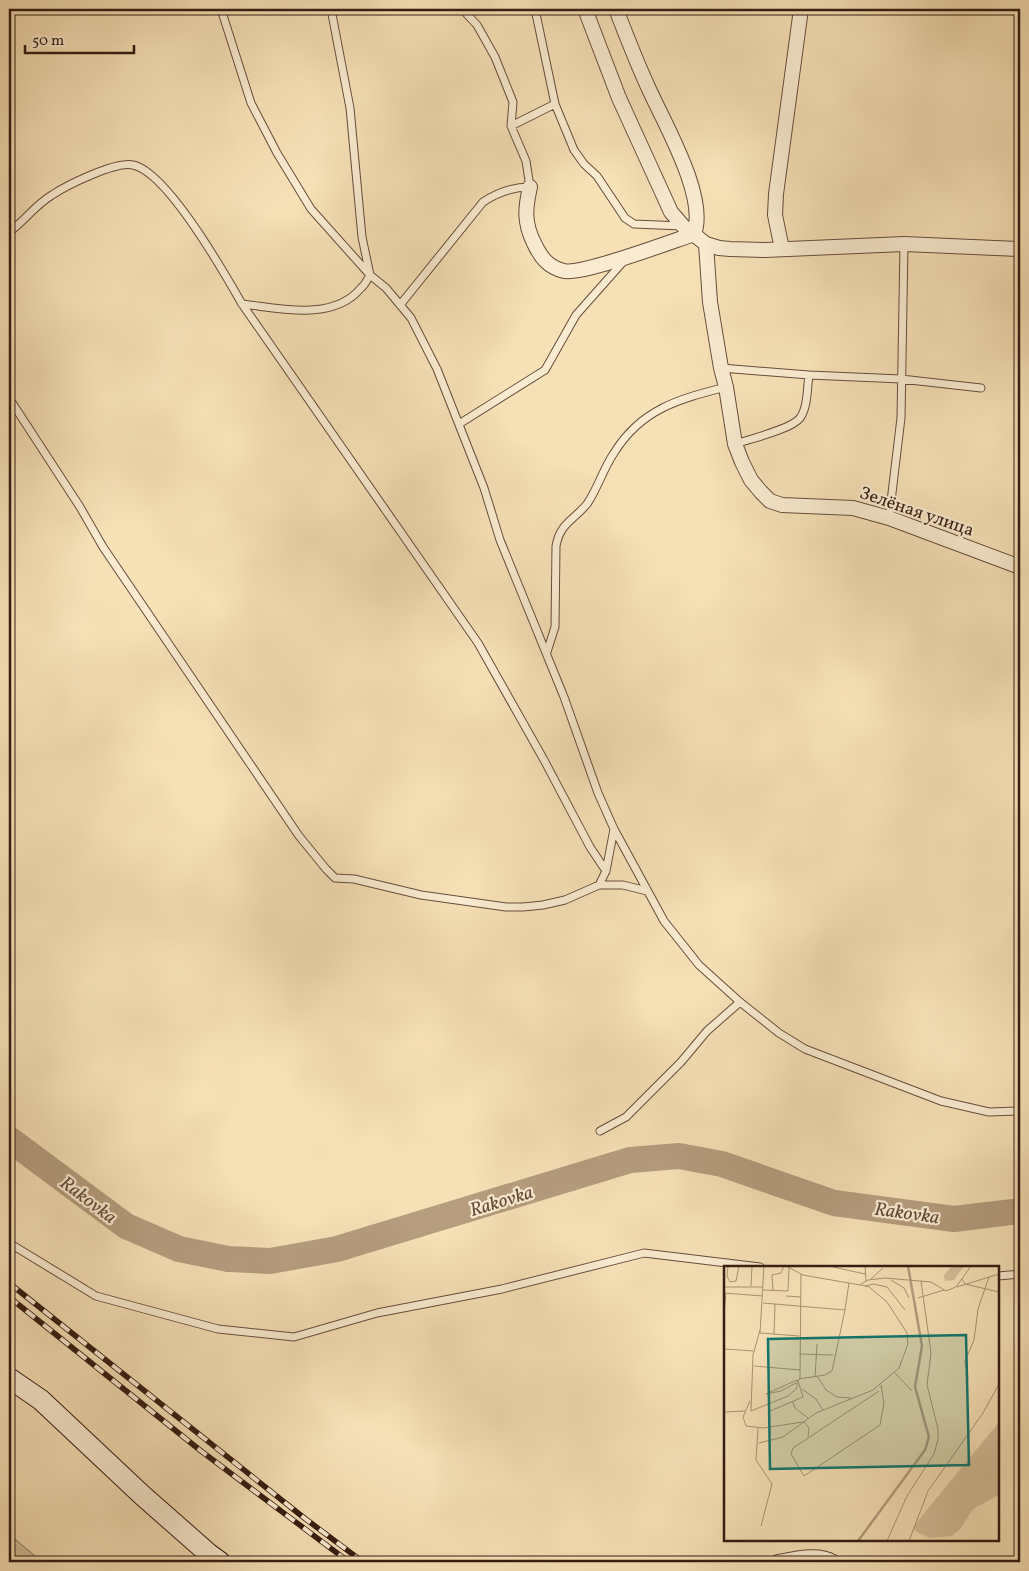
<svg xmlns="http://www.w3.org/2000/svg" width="1029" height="1571" viewBox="0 0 1029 1571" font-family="Vollkorn,serif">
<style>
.green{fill:#d5bf9a;stroke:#866e56}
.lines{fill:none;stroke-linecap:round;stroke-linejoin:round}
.river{stroke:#b59d7e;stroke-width:26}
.lane-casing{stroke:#664d3b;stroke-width:9}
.street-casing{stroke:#664d3b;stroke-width:16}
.secondary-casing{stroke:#361c12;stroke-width:22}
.lane{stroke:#f9ebd0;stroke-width:7}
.street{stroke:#f9ebd0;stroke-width:14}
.secondary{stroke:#f9ebd0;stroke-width:20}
.rail-casing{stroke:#361c12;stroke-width:5.5}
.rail{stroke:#f9ebd0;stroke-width:4;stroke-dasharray:11;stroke-linecap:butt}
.labels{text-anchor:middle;stroke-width:4.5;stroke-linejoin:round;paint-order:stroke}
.street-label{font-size:18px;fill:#361c12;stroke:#f9ebd0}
.water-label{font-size:19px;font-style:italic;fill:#624938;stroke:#f9ebd0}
.inset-river{fill:none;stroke:#b59d7e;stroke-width:2.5}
.inset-road{fill:none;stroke:#a99274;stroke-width:1}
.view{fill:#0f766e;fill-opacity:0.15;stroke:#0f766e;stroke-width:2.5}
.inset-edge{fill:none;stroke:#361c12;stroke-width:2.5}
</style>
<rect width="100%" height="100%" fill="#f6e0b6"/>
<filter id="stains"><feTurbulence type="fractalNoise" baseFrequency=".004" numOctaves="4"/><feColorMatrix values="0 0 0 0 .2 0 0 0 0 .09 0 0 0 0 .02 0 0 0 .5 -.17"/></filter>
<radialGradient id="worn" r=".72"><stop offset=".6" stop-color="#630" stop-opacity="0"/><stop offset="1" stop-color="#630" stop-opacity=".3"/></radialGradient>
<!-- green -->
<path class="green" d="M9 1534 42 1562H9Z"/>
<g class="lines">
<!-- river -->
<path class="river" d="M9 1139 126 1226 179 1249 228 1259 270 1261 337 1249 630 1160 679 1156 722 1164 834 1203 954 1219 1020 1211"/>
<defs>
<path id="lane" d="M221 9 251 103 277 153 311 209 370 275 386 288 411 318 437 369 484 488 500 540 564 697 598 793 614 829 664 921 699 965 740 1002 779 1033 805 1049 941 1101 989 1112 1020 1111
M535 9 555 104 574 150 584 164 597 176 625 218 634 224 682 226
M511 126 555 104
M9 232C25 221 35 205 52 195 67 185 116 161 133 165 167 172 225 274 242 304L478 643 544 760 590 847 606 871
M242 304C279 308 333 322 361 288 365 285 367 280 370 275L362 237 350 108 331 9
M400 305 483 202C498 192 512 187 530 187L526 161 511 126 513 102 495 57 477 25 462 9
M721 368 809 375 901 379 981 388
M9 398 80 507 103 547 299 836 326 869 335 878 354 879 421 895 506 907H523L543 905 565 900 599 885H623L647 891
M459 424 545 370 576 315 623 262
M735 444C750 439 792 429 800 418 808 407 807 388 809 375
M889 518 901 418 904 244
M547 652 555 627 556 546C560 523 574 520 587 504 598 488 603 469 614 453 641 409 679 399 726 387
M599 885 606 871 614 829
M600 1131 626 1117 681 1062 707 1031 740 1002
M9 1243 96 1296 218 1329 294 1337 377 1313 502 1289 644 1253 760 1267
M998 1276 1020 1274"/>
<path id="street" d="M585 9 619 98 671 212 683 226 706 244 719 248 730 249 765 250 904 244 1020 249
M530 187C525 209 524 223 534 243 541 258 548 267 564 271 583 275 670 242 694 234 708 197 664 123 648 87 636 61 626 35 616 9
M706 244 710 302 721 368 726 387 735 444 742 462 751 480 761 492 770 501 782 505 853 508 889 518 1020 567
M782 249 775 215 776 194 801 9
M778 1562C795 1559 818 1553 833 1562"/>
<path id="secondary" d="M9 1378 41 1400 142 1495 209 1554 220 1562"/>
</defs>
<!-- lane casing -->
<use href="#lane" class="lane-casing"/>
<!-- street casing -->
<use href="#street" class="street-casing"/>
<!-- secondary casing -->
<use href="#secondary" class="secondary-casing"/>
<!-- lane -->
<use href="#lane" class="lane"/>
<!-- street -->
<use href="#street" class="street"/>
<!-- secondary -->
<use href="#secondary" class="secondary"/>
<defs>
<path id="rail" d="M9 1283 303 1517 363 1562
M9 1297 201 1451 349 1562"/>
</defs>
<!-- rail casing -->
<use href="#rail" class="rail-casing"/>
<!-- rail -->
<use href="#rail" class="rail"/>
</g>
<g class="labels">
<!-- street labels -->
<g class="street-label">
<text transform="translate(917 511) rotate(19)" y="6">Зелёная улица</text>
</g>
<!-- water labels -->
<g class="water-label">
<text transform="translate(89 1199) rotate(37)" y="7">Rakovka</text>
<text transform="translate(501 1200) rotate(-17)" y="7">Rakovka</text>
<text transform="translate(907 1212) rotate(8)" y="7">Rakovka</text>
</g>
</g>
<!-- overview -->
<g transform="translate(724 1266)">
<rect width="275" height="275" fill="#f6e0b6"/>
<path d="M228 0H240L230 14 221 15 220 9ZM275 156V229L249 243 237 262 228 270 206 272 193 266 189 261Z" fill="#d5bf9a"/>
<path class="inset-river" d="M134 275 201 184 205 171 191 121 198 80 184 0"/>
<path class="inset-road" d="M4 0 3 10 6 16M40 0 36 67 75 70M62 0 79 9 136 19 144 14 161 12 207 16 222 25 232 21 247 0M141 0 142 15M109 1 141 8M147 13 159 2M238 13 241 18 275 26M167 14 180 22 185 32M6 16 12 15 15 0M27 20 28 0M141 20 150 18 163 21 181 44M0 21H39M233 21 275 8M39 24 64 25 65 1M49 25 48 9 57 7 60 0M0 27 39 30M62 30 77 31M194 32 220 24M39 37 121 44 125 17M0 47 2 27M36 64 29 89 27 145 64 130 73 122V117M50 69 51 38M0 83 30 85M75 88 109 89M30 100 76 104M171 107 188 125M93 110 102 124 113 131 127 132M91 111 93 78M244 112 241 95 250 74 254 43 265 11M75 113 101 109 108 105 121 44M78 123 92 133 99 144M155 125 69 182 67 188 80 210 156 159 160 137 157 119M26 135 19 151 22 160 39 162 79 156M69 136 71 142 84 152M0 146 21 145M44 146 79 131 74 115 73 114 42 128 57 125 72 117 74 115 75 113 76 112 77 8M80 156 85 162 84 171M34 162 32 194 48 218 37 260M35 177 59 171 92 147 149 124 175 102 184 78 183 67 163 36 145 21 137 19M163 275 183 230 210 188 214 173V163L203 119 207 87 197 15M185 275 204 225 259 147 275 118"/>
<path class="view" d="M242 69 245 199 46 203 44 73Z"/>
<rect width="275" height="275" class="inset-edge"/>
</g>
<!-- margin -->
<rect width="1029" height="1571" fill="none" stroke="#f6e0b6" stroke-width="30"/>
<rect x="10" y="10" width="1009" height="1551" fill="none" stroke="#361c12" stroke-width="2.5"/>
<rect x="15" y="15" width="999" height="1541" fill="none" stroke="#361c12"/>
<!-- scale -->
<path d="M25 45v8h109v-8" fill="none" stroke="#361c12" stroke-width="2.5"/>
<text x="32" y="45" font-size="15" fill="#361c12" stroke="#f9ebd0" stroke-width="4" paint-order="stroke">50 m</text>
<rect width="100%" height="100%" filter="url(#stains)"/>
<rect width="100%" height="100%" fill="url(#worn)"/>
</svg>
